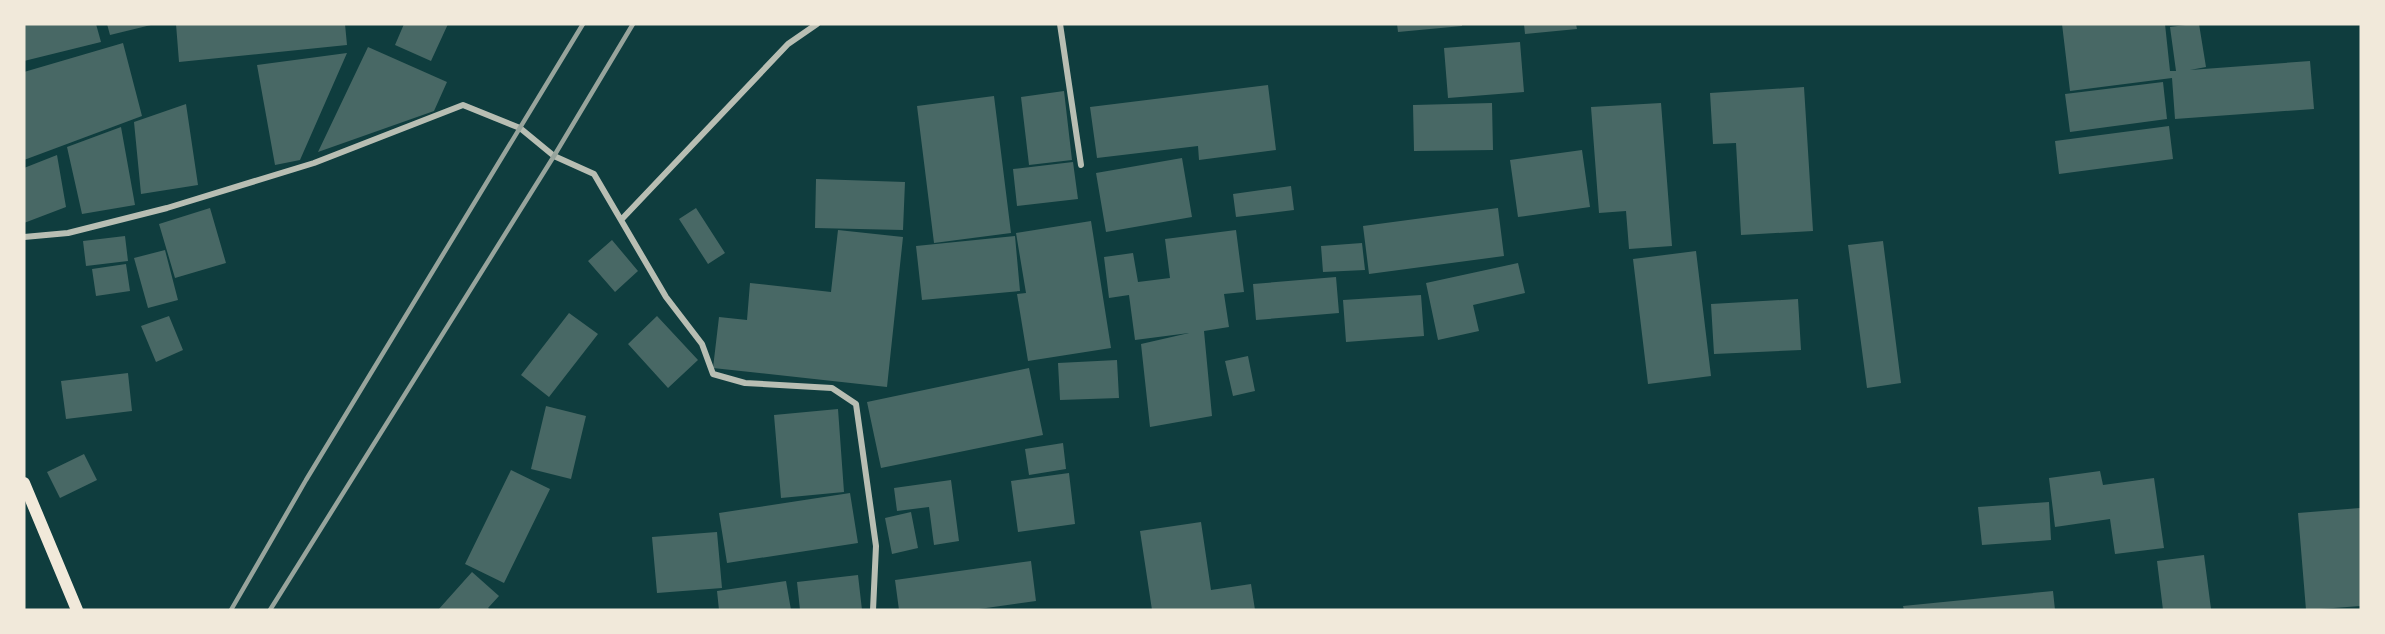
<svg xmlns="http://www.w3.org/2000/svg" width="2385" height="634" viewBox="0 0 2385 634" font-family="Raleway,sans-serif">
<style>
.building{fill:#486865}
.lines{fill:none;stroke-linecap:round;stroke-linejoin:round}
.minor{stroke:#b8beb3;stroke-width:6}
.secondary{stroke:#f1e9da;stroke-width:12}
.rail{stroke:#97a49c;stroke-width:4.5}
</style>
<rect width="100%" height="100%" fill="#0f3d3e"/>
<!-- building -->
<path class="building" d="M24 24H96L101 42 24 61Z
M107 24H150L151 25 110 35Z
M176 24H345L347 45 179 62Z
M404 24H448L431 61 395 45Z
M1397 24H1462V26L1398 32Z
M1524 24H1576L1577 29 1525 34Z
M2062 24H2165L2170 71H2176L2170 27 2193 24H2199L2206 67 2190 70 2310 61 2314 109 2175 119 2172 78 2070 91Z
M1520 42 1524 92 1448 98 1444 48Z
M123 43 142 116 24 160V72Z
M368 47 447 82 434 111 318 152Z
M347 53 300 160 275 165 257 65Z
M2163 82 2167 119 2070 132 2065 94Z
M1268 85 1276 150 1199 160 1198 146 1097 158 1090 107Z
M1804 87 1813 231 1741 235 1736 143 1713 144 1710 93Z
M1064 91 1072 160 1029 165 1021 97Z
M994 96 1011 233 934 243 917 106Z
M1492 103 1493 150 1414 151 1413 105Z
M1661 103 1672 246 1629 249 1626 211 1599 213 1591 107Z
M186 104 198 185 141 194 134 122Z
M2169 126 2173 159 2059 174 2055 141Z
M121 127 135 205 82 214 67 147Z
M1582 150 1590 207 1518 217 1510 160Z
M57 155 66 207 24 223V168Z
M1182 158 1192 217 1106 232 1096 173Z
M1073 162 1078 199 1017 206 1013 169Z
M816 179 905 182 903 230 815 228Z
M1291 186 1294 210 1236 217 1233 194Z
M210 208 226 263 175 278 159 224Z
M696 208 725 253 708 264 679 219Z
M1498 208 1504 256 1369 274 1363 226Z
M1091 221 1111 348 1028 361 1017 294 1026 293 1016 233Z
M838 230 903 237 887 387 713 368 719 317 747 320 750 283 831 292Z
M1236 230 1244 292 1224 294 1229 327 1204 331 1212 416 1150 427 1141 344 1189 333 1135 340 1129 295 1109 298 1104 257 1133 253 1138 282 1170 278 1165 239Z
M125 236 128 261 86 266 83 241Z
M1015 236 1020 291 922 300 916 246Z
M612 240 638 271 615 292 588 261Z
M1883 241 1901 383 1867 388 1848 245Z
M1362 243 1365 270 1323 272 1321 246Z
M165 250 178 300 148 308 134 258Z
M1696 251 1711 376 1648 384 1633 259Z
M1518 263 1525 293 1473 305 1479 331 1438 340 1426 283Z
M126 264 130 291 96 296 92 269Z
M1336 277 1339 313 1256 320 1253 284Z
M1421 295 1424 336 1346 342 1343 300Z
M1798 299 1801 350 1714 354 1711 304Z
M569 313 598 334 549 397 521 375Z
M169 316 183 350 156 362 141 326Z
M657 316 698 360 668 388 628 344Z
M1248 356 1255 391 1233 396 1225 361Z
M1117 360 1119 398 1060 400 1058 363Z
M1029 368 1043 435 881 468 867 402Z
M128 373 132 411 66 419 61 381Z
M546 406 586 416 571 479 531 469Z
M838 409 844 492 781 498 774 415Z
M1063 443 1066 469 1029 475 1025 449Z
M84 454 97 480 60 498 47 472Z
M511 470 550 489 504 583 465 564Z
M2100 471 2103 485 2154 478 2164 548 2115 554 2110 519 2055 527 2049 478Z
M1069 473 1075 524 1018 532 1011 481Z
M951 480 959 541 934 545 929 507 897 511 894 488Z
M850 493 858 543 727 563 719 513Z
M2049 502 2051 540 1982 545 1978 507Z
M2360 508 2361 606 2306 610 2298 513Z
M911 512 918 548 892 554 885 518Z
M1201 522 1211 590 1251 584 1255 610H1152L1140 531Z
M717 532 722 588 657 593 652 537Z
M2204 555 2211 609 2163 610 2157 561Z
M1031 561 1036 601 972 610H899L895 580Z
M472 572 499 596 488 608 491 610H438Z
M858 575 862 610H800L797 582Z
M786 581 791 610H719L717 591Z
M2053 591 2055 610H1904L1903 606Z"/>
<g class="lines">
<!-- minor -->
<path class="minor" d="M1060 24 1081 165
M621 220 788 44 817 24
M24 237 68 233 167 208 314 163 463 105 520 128 554 156 594 174 666 297 702 344 713 374 745 383 832 388 856 404 876 546 873 610"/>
<!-- secondary -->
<path class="secondary" d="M24 483 77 610"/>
<!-- rail -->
<path class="rail" d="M231 610 306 480 583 24
M270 610 554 156 633 24"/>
</g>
<!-- border -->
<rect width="2385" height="634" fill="none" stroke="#f1e9da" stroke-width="51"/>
</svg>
